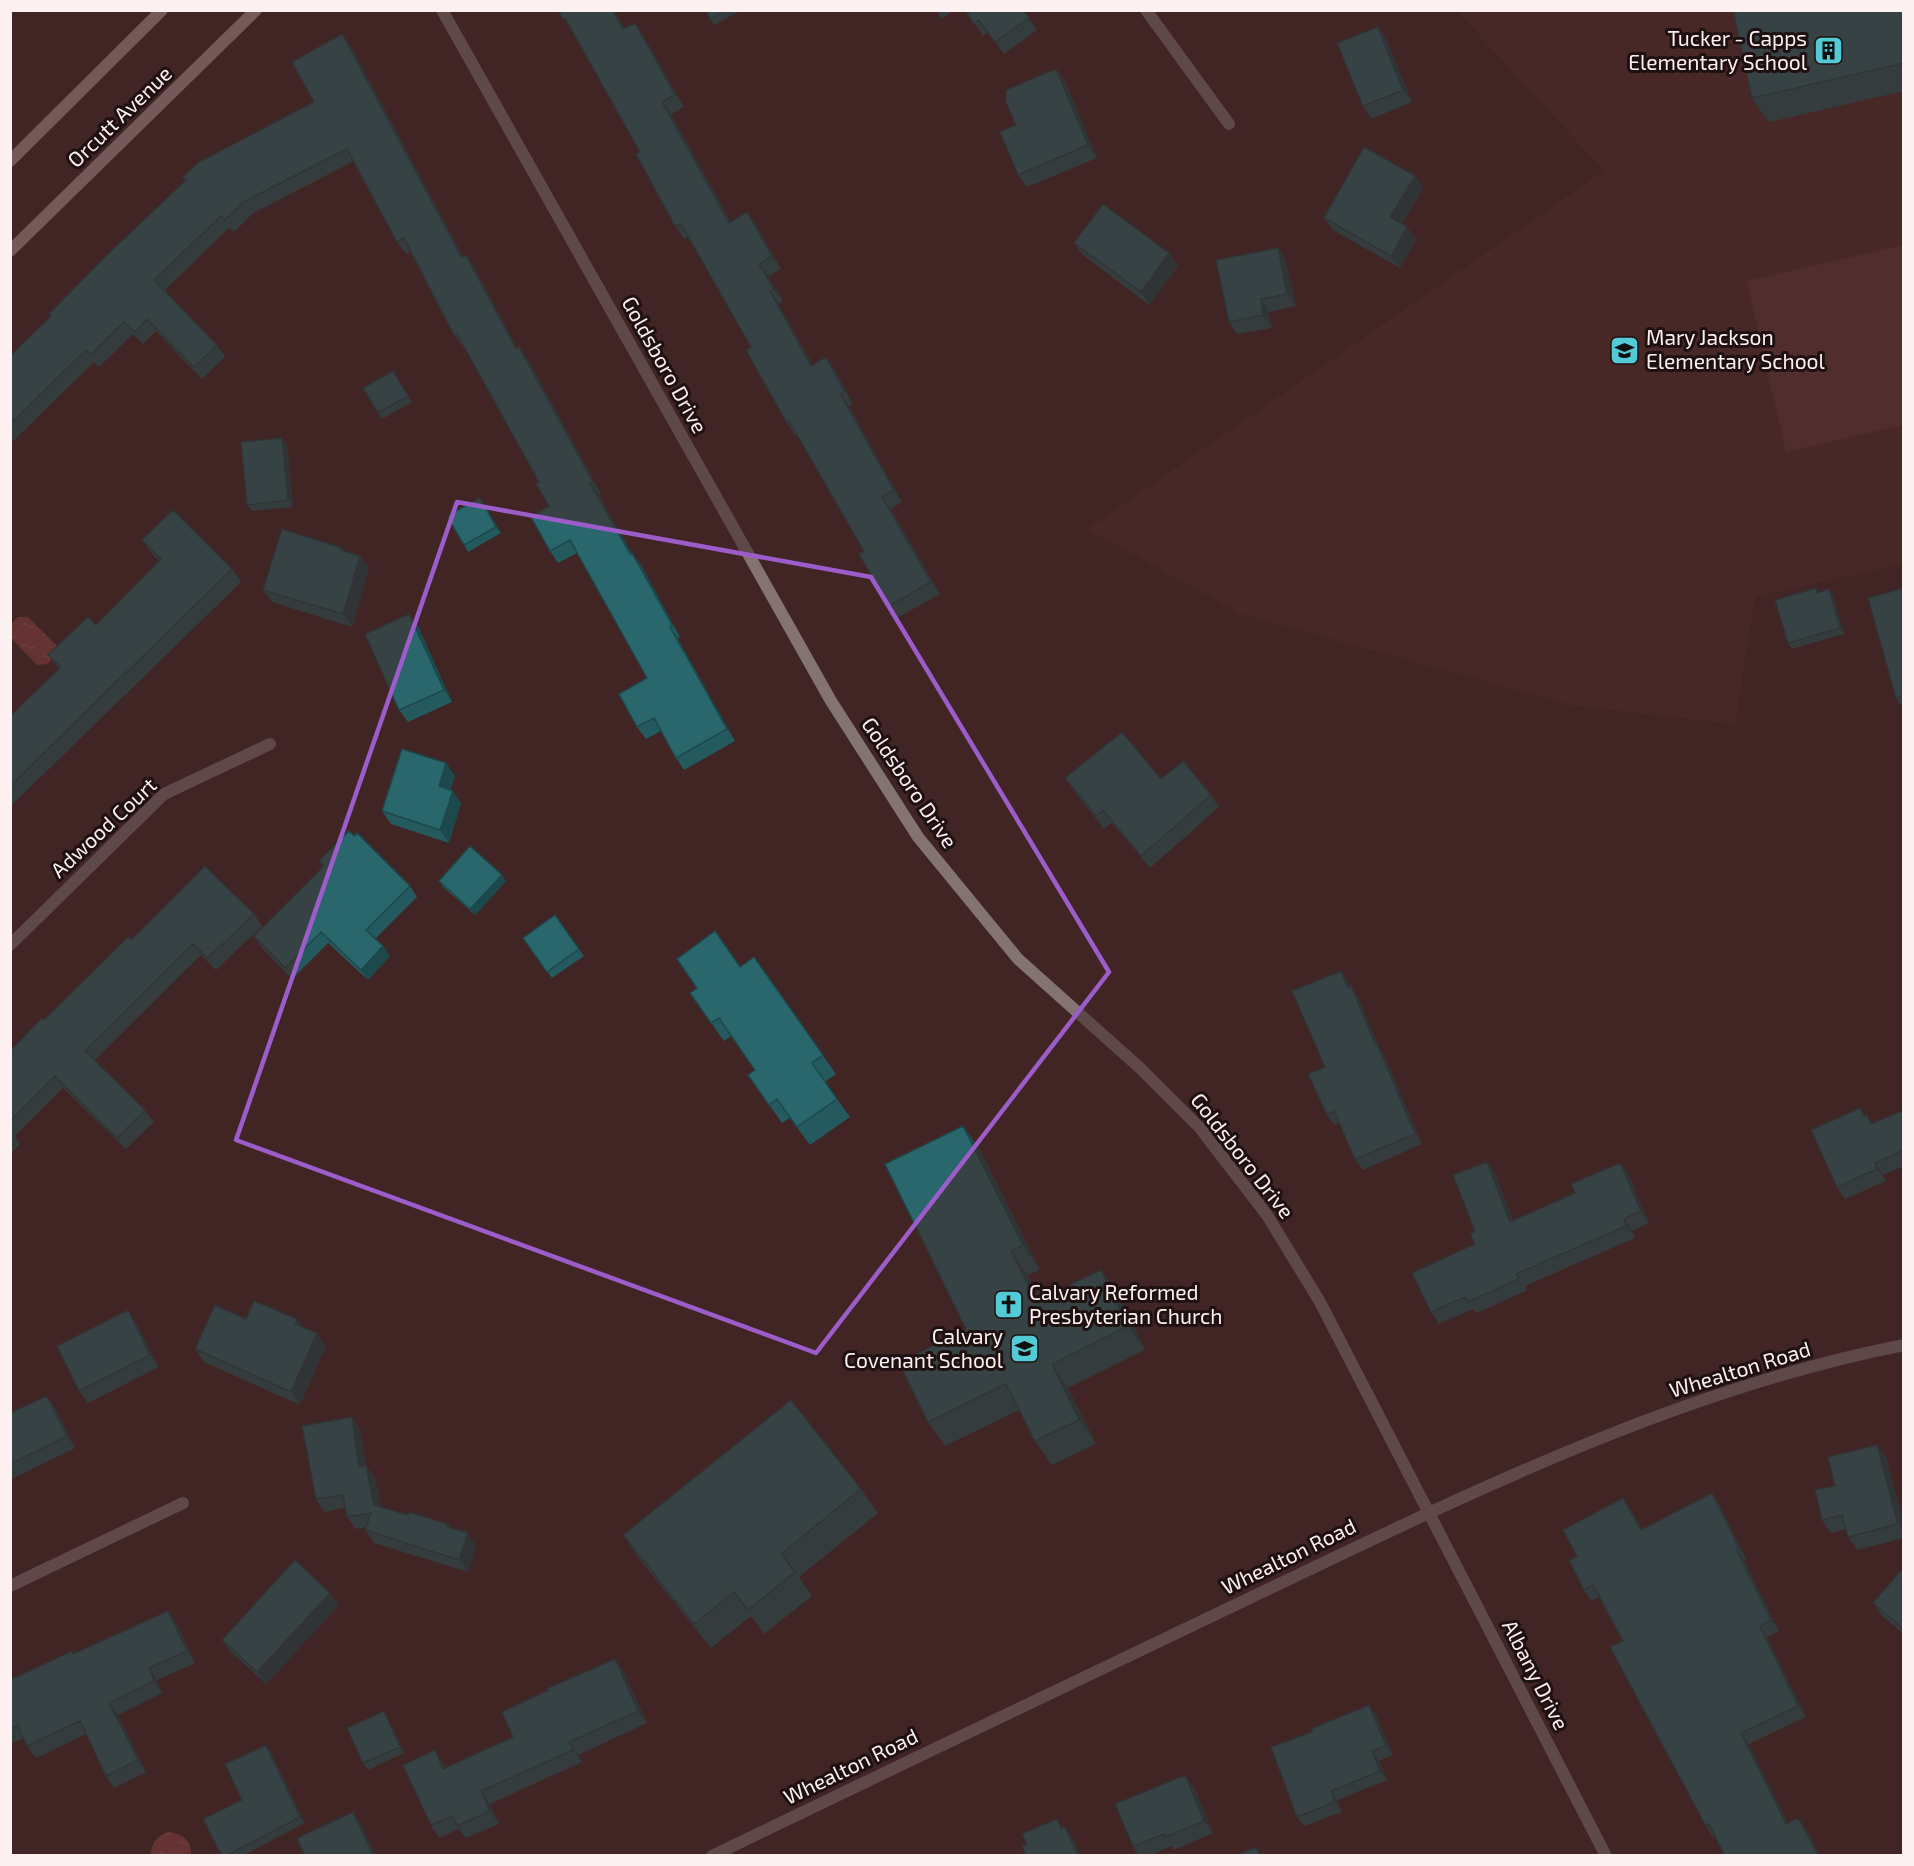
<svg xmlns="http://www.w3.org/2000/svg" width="1914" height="1866" viewBox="0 0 1914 1866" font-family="'Exo 2',sans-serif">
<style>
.built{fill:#502b2c}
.grass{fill:#653839}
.water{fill:url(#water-ripples)}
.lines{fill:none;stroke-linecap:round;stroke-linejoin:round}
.minor{stroke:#837373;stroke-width:12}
.tertiary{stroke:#837373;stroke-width:12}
.secondary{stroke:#b49a9a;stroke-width:12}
.wall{fill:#24595e}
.shaded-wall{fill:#1d484c}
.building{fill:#2a676d;stroke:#1d484c;stroke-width:1.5}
.marked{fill:none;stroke:#9c5dcb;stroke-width:4.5;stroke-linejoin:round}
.labels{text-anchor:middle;stroke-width:6;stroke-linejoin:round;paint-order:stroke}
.poi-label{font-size:21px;fill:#fdf0f0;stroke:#1f1111;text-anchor:end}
.street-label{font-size:21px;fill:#fdf0f0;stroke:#1f1111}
</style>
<defs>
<pattern id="water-ripples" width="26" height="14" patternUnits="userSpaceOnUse" patternTransform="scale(1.5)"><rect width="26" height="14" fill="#934548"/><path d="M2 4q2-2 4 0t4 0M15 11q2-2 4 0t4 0" fill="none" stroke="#a36063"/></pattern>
</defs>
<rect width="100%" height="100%" fill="#412424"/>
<!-- built -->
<path class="built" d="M1457 11H1903V564L1755 597 1735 724 1575 706 1241 614 1088 529 1604 171Z"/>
<!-- grass -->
<path class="grass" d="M1903 245V425L1786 452 1747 281Z"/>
<!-- water -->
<path class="water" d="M18 617H28L57 646V654L47 664 37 665 11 638V624Z
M168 1832C182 1833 192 1841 191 1855H151C151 1843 157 1836 168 1832Z"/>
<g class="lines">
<!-- minor -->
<path class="minor" d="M442 10 831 701 918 837 1018 959 1140 1068 1200 1128 1267 1215 1320 1302 1606 1856
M1146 10 1229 124
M10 945 164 794 270 744
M10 1586 183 1503"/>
<!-- tertiary -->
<path class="tertiary" d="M712 1856C900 1765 1089 1675 1277 1585 1478 1489 1684 1388 1904 1345"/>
<!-- secondary -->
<path class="secondary" d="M10 161 162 10
M10 251 256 10"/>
</g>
<!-- wall -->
<path class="wall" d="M558 10H614L624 29 643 35 684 107 671 114 731 222 747 212 756 225 781 269 768 276 783 301 778 304 813 365 826 357 835 370 853 404 849 406 902 502 891 509 940 594 897 618 889 606 864 551 797 434 795 435 787 423 751 347 688 237 684 239 675 226 640 152 572 31Z
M706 10H742L714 25Z
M935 10H954L942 19Z
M965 10H1023L1037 30 1004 54 988 32 983 36Z
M1904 10V91L1769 122 1752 98Z
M1378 27 1386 39 1412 102 1371 119 1363 106Z
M342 34 351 46 463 257 474 267 517 348 528 359 601 494 599 495 632 554 641 565 680 637 678 639 735 741 684 770 676 758 661 731 646 739 637 727 647 678 577 553 558 563 550 551 549 506 539 482 464 346 463 347 454 335 411 251 406 254 397 242 354 161 252 214 234 232 229 228 164 291 217 345 225 357 202 379 156 331 143 344 133 334 99 367 94 362 10 444V356L51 316 49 314 186 181 183 177 314 102Z
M1056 69 1065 81 1097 158 1027 187 1018 175 1016 125Z
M1415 176 1423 188 1402 224 1407 227 1416 240 1400 268 1333 230 1324 218Z
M1074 243 1169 253 1178 266 1149 305 1083 255Z
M1278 248 1286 260 1296 306 1269 312 1272 328 1237 334 1229 322Z
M393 371 412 402 382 419 378 413Z
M282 438 287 445 293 507 252 511 247 505Z
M484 504 501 533 468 552 464 545Z
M142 540 232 569 241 582 10 807V716L59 669 48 655 96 625 159 561 151 553Z
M342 548 345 552 360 556 369 568 352 627 272 602 263 590Z
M1904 588V709L1896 698Z
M1829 589 1833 595 1844 634 1792 649 1788 643 1819 592Z
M418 626 452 702 408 722 399 710Z
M446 763 455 776 450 790 461 803 449 843 391 824 382 811Z
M1065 778 1161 779 1211 795 1219 807 1150 868 1112 823 1104 829 1074 791Z
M319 861 410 886 417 897 375 939 383 946 390 956 368 980 328 943 292 979 261 947 254 936 323 867Z
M439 881H506L475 915 443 887Z
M254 914 262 926 216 970 201 955 95 1060 145 1110 154 1122 126 1149 63 1088 15 1136 20 1144 10 1154V1051L131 940Z
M555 915 584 956 552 978 523 938Z
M754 957 836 1074 825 1082 850 1117 810 1145 790 1118 782 1123 748 1075 755 1070 731 1036 724 1041 690 993 740 967Z
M1341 971 1358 997 1379 1047 1384 1054 1422 1144 1363 1170 1355 1159 1339 1123 1334 1125 1327 1115 1325 1067Z
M1904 1110V1166L1883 1175 1886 1181 1845 1199 1837 1187 1866 1116 1873 1124Z
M963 1126 980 1150 1040 1270 1028 1275 1040 1299 1101 1270 1118 1294 1145 1350 1068 1388 1096 1444 1052 1465 1035 1441 1019 1410 945 1446 928 1422 966 1329Z
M1487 1162 1495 1173 1513 1220 1575 1193 1620 1163 1628 1174 1649 1223 1632 1231 1635 1238 1525 1286 1527 1290 1477 1313 1473 1309 1439 1324 1431 1312 1475 1244V1231Z
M246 1319H297L302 1327 326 1346 300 1405 204 1362 195 1349Z
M136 1323 159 1367 88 1403 79 1391Z
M55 1407 75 1448 10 1480V1413Z
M360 1430 366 1466 375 1478 381 1507 408 1515 448 1524 451 1528 476 1546 468 1572 374 1543 365 1530 366 1527 356 1529 347 1517 345 1508 324 1512 316 1499Z
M1886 1457 1904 1524V1538L1857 1550 1848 1537 1846 1529 1831 1533 1822 1520 1835 1486Z
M861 1489 878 1513 799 1577 812 1596 764 1634 751 1616 711 1648 640 1560 623 1535Z
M1712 1493 1719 1504 1746 1559 1744 1560 1779 1631 1767 1637 1806 1717 1749 1744 1788 1823 1798 1818 1806 1829 1820 1856H1725L1715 1836 1713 1837 1706 1826 1623 1641 1599 1597 1592 1601 1584 1590 1631 1510 1642 1530Z
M1904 1567V1634L1882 1616 1873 1603Z
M339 1605 266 1684 231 1652 222 1640Z
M177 1623 195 1663 157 1680 162 1693 118 1715 146 1772 114 1788 106 1776 86 1734 36 1758 27 1746 24 1738 10 1744V1680L72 1651 74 1654Z
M624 1672 647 1723 578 1755 582 1762 490 1804 499 1824 466 1838 459 1829 439 1838 431 1825 443 1763 446 1768 513 1737Z
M1376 1715 1393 1755 1379 1761 1387 1780 1337 1800 1342 1812 1304 1826 1297 1817Z
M388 1718 404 1753 368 1770 363 1763Z
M266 1745 270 1751 305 1823 242 1856H222L242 1800Z
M1194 1787 1213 1833 1174 1850 1172 1846 1149 1856H1139L1133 1846Z"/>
<!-- shaded-wall -->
<path class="shaded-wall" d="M612 10H614L632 42 623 29Z
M635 23 643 35 684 107 675 95Z
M1378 27 1386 39 1412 102 1403 90Z
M342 34 351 46 470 270 462 258Z
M1056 69 1065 81 1097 158 1088 145Z
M662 102 671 114 738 235 729 223Z
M1415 176 1423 188 1399 230 1390 217Z
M747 212 756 225 781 269 772 256Z
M1407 227 1416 240 1400 268 1391 256Z
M1278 248 1286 260 1296 306 1287 294Z
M1169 253 1178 266 1149 305 1141 292Z
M466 255 474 267 524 361 516 349Z
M759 264 768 276 783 301 774 289Z
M770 291 778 304 820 378 811 366Z
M1261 299 1269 312 1272 328 1263 315Z
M519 347 528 359 601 494 593 482Z
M826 357 835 370 853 404 844 391Z
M840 394 849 406 902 502 894 490Z
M282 438 287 445 293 507 288 500Z
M590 483 599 495 639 566 630 554Z
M882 497 891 509 940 594 931 582Z
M480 498 484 504 501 533 496 527Z
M632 553 641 565 680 637 672 625Z
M360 556 369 568 352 627 343 614Z
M1829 589 1833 595 1844 634 1840 628Z
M409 614 418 626 452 702 444 690Z
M670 627 678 639 735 741 727 729Z
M446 763 455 776 448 798 439 786Z
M453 791 461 803 449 843 440 830Z
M502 875 506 881 475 915 470 909Z
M383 946 390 956 368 980 361 970Z
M1341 971 1348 981 1355 998 1348 988Z
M1351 986 1358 997 1379 1047 1384 1054 1422 1144 1415 1134Z
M963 1126 980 1150 1040 1270 1023 1245Z
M1487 1162 1495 1173 1518 1234 1510 1222Z
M1620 1163 1628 1174 1649 1223 1641 1211Z
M1875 1163 1883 1175 1886 1181 1877 1169Z
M1624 1219 1632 1231 1635 1238 1626 1226Z
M1011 1251 1028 1275 1053 1325 1036 1301Z
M1101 1270 1118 1294 1145 1350 1128 1326Z
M128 1310 136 1323 159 1367 150 1355Z
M297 1319 305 1331 295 1324Z
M317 1333 326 1346 300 1405 291 1392Z
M1052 1364 1068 1388 1096 1444 1079 1420Z
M47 1396 55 1407 75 1448 67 1436Z
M352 1417 360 1430 368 1479 359 1467Z
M1877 1445 1886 1457 1904 1524V1532L1898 1524Z
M366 1466 375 1478 383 1518 374 1505Z
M1712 1493 1719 1504 1746 1559 1739 1548Z
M1623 1498 1631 1510 1648 1541 1641 1530Z
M468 1533 476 1546 468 1572 459 1560Z
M1736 1549 1744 1560 1779 1631 1771 1620Z
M330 1593 339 1605 266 1684 257 1672Z
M168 1611 177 1623 195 1663 187 1651Z
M1760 1626 1767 1637 1806 1717 1798 1706Z
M615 1659 624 1672 647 1723 638 1711Z
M149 1668 157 1680 162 1693 154 1681Z
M109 1703 118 1715 146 1772 138 1760Z
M1369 1705 1376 1715 1393 1755 1386 1746Z
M384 1711 388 1718 404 1753 400 1747Z
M1741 1733 1749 1744 1794 1835 1786 1824Z
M569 1742 578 1755 582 1762 573 1750Z
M266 1745 270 1751 305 1823 300 1817Z
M435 1750 443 1763 452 1781 443 1769Z
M1372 1751 1379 1761 1387 1780 1380 1771Z
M1185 1775 1194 1787 1213 1833 1204 1821Z
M481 1791 490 1804 499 1824 490 1811Z
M1331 1791 1337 1800 1342 1812 1335 1802Z
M353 1812 361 1824 376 1856H373Z
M1798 1818 1806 1829 1820 1856H1818L1817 1853Z
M1065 1827 1074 1839 1081 1856H1078Z"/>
<!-- building -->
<path class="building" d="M558 10H612L623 29 635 23 675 95 662 102 729 223 747 212 772 256 759 264 774 289 770 291 811 366 826 357 844 391 840 394 894 490 882 497 931 582 889 606 859 554 864 551 789 421 787 423 746 350 751 347 681 224 675 226 636 154 640 152 565 18 563 19Z
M706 10H726L710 19Z
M965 10H1023L1029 18 995 42 979 20 974 24Z
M1733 10H1904V63L1752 98Z
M1378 27 1403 90 1363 106 1337 43Z
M342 34 462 258 466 255 516 349 519 347 593 482 590 483 630 554 632 553 672 625 670 627 727 729 676 758 654 718 637 727 619 694 647 678 570 540 550 551 531 517 549 506 536 484 539 482 457 334 454 335 404 238 397 242 347 149 243 202 225 220 221 216 154 280 217 345 194 367 147 319 135 332 124 322 91 355 86 350 10 424V356L51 316 49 314 106 256 186 180 183 177 199 162 314 102 292 62Z
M1056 69 1088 145 1018 175 1000 132 1016 125 1006 102V90Z
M1364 147 1415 176 1390 217 1407 227 1391 256 1324 218Z
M1103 204 1169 253 1141 292 1074 243Z
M1278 248 1287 294 1261 299 1263 315 1229 322 1216 260Z
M393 371 408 396 378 413 363 388Z
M282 438 288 500 247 505 241 442Z
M480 498 496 527 464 545 447 516Z
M173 510 232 569 10 786V716L61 667 48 655 88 617 96 625 161 559 142 540Z
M282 529 342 548 341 550 360 556 343 614 263 590Z
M1816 588 1817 593 1829 589 1840 628 1788 643 1775 600Z
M1904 588V696L1896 698 1868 598Z
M409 614 444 690 399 710 365 634Z
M1122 732 1161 779 1183 761 1211 795 1141 856 1103 810 1096 816 1065 778Z
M402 749 446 763 439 786 453 791 440 830 382 811Z
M349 831 354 836 357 833 410 886 366 930 383 946 361 970 321 932 285 968 254 936 324 866 319 861Z
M470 846 502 875 470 909 439 881Z
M205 866 254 914 208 958 193 944 85 1051 145 1110 117 1138 55 1076 10 1121V1051L42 1018 44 1020 128 937 131 940Z
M555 915 579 949 547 972 523 938Z
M715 931 740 967 754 957 823 1055 812 1063 837 1099 797 1127 777 1099 769 1105 748 1075 755 1070 719 1018 711 1023 690 993 697 988 677 959Z
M1341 971 1348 988 1351 986 1375 1044H1377L1415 1134 1355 1159 1334 1111 1327 1115 1308 1074 1325 1067 1292 991Z
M1860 1108 1864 1116 1867 1115 1871 1124 1904 1110V1150L1875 1163 1877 1169 1837 1187 1811 1130Z
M963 1126 1023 1245 1011 1251 1036 1301 1101 1270 1128 1326 1052 1364 1079 1420 1035 1441 1006 1384 928 1422 899 1363 966 1329 885 1164Z
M1487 1162 1510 1222 1575 1193 1571 1184 1620 1163 1641 1211 1624 1219 1626 1226 1516 1274 1519 1279 1468 1302 1465 1297 1431 1312 1412 1273 1475 1244 1470 1234 1475 1231 1453 1175Z
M254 1301 297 1319 295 1324 317 1333 291 1392 195 1349 215 1305 246 1319Z
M128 1310 150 1355 79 1391 57 1346Z
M47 1396 67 1436 10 1464V1413Z
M791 1400 861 1489 781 1554 795 1572 748 1610 734 1592 694 1624 623 1535Z
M352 1417 359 1467 366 1466 374 1505 408 1515 409 1512 448 1524 447 1527 468 1533 459 1560 365 1530 371 1513 347 1517 343 1495 316 1499 302 1426Z
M1877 1445 1898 1524 1848 1537 1842 1515 1822 1520 1815 1490 1835 1486 1828 1457Z
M1712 1493 1739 1548 1736 1549 1771 1620 1760 1626 1798 1706 1741 1733 1786 1824 1798 1818 1817 1853 1812 1856H1725L1709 1824 1706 1826 1610 1647 1623 1641 1593 1585 1584 1590 1569 1560 1577 1556 1563 1530 1623 1498 1641 1530Z
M295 1560 330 1593 257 1672 222 1640Z
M1904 1567V1629L1873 1603Z
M168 1611 187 1651 149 1668 154 1681 109 1703 138 1760 106 1776 80 1721 27 1746 18 1725 10 1729V1680L72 1651 73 1654Z
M615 1659 638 1711 569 1742 573 1750 481 1791 490 1811 457 1826 453 1816 431 1825 403 1765 435 1750 443 1769 513 1737 502 1712 549 1690 548 1688Z
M1369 1705 1386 1746 1372 1751 1380 1771 1331 1791 1335 1802 1297 1817 1271 1747 1312 1732 1311 1729Z
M384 1711 400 1747 363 1763 347 1728Z
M266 1745 300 1817 226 1856H222L203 1819 242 1800 225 1764Z
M1185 1775 1204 1821 1165 1837 1164 1834 1133 1846 1115 1804Z
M353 1812 373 1856H305L297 1838Z
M1057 1819 1061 1828 1065 1827 1078 1856H1026L1022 1846 1027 1844 1022 1834Z
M1256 1847 1260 1856H1235Z"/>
<!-- marked area -->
<path d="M0 0H1914V1866H0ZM457 502 871 577 1109 972 816 1353 236 1140Z" fill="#412424" fill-opacity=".55" fill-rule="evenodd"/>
<path class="marked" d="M457 502 871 577 1109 972 816 1353 236 1140Z"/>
<!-- icons -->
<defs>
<symbol id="building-square" viewBox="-11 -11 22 22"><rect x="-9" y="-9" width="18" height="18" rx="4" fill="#52cbd7" stroke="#1f1111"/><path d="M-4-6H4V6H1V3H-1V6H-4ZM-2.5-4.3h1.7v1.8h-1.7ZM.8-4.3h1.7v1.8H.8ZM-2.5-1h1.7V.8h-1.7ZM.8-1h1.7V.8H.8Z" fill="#111"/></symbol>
<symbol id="school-square" viewBox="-11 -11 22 22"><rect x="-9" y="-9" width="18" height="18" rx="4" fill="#52cbd7" stroke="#1f1111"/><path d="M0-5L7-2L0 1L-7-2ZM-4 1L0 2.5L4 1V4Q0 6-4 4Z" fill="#111"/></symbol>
<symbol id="church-square" viewBox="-11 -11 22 22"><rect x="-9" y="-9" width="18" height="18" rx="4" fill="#52cbd7" stroke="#1f1111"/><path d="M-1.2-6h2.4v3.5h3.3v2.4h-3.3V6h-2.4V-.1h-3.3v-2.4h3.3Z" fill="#111"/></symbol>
</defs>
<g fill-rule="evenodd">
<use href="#building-square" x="1812" y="34" width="33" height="33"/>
<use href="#school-square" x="1608" y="334" width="33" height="33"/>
<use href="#church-square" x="992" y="1288" width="33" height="33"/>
<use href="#school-square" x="1008" y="1332" width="33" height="33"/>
</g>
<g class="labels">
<!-- poi labels -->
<g class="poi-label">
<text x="1807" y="46">Tucker - Capps<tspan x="1807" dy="24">Elementary School</tspan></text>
<text x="1646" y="345" text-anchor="start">Mary Jackson<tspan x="1646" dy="24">Elementary School</tspan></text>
<text x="1029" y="1300" text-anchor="start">Calvary Reformed<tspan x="1029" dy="24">Presbyterian Church</tspan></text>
<text x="1003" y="1344">Calvary<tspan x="1003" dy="24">Covenant School</tspan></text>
</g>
<!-- street labels -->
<g class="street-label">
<text transform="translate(120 117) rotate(-44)" y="7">Orcutt Avenue</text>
<text transform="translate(664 365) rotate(61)" y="7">Goldsboro Drive</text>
<text transform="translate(909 783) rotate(56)" y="7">Goldsboro Drive</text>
<text transform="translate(104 828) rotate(-43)" y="7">Adwood Court</text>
<text transform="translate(1242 1156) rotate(52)" y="7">Goldsboro Drive</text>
<text transform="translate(1740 1370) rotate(-17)" y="7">Whealton Road</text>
<text transform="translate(1289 1557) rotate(-26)" y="7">Whealton Road</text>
<text transform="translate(1535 1675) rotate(63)" y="7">Albany Drive</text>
<text transform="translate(851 1767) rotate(-26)" y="7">Whealton Road</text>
</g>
</g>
<!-- border -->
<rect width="1914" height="1866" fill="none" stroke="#fdf0f0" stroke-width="24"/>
</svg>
